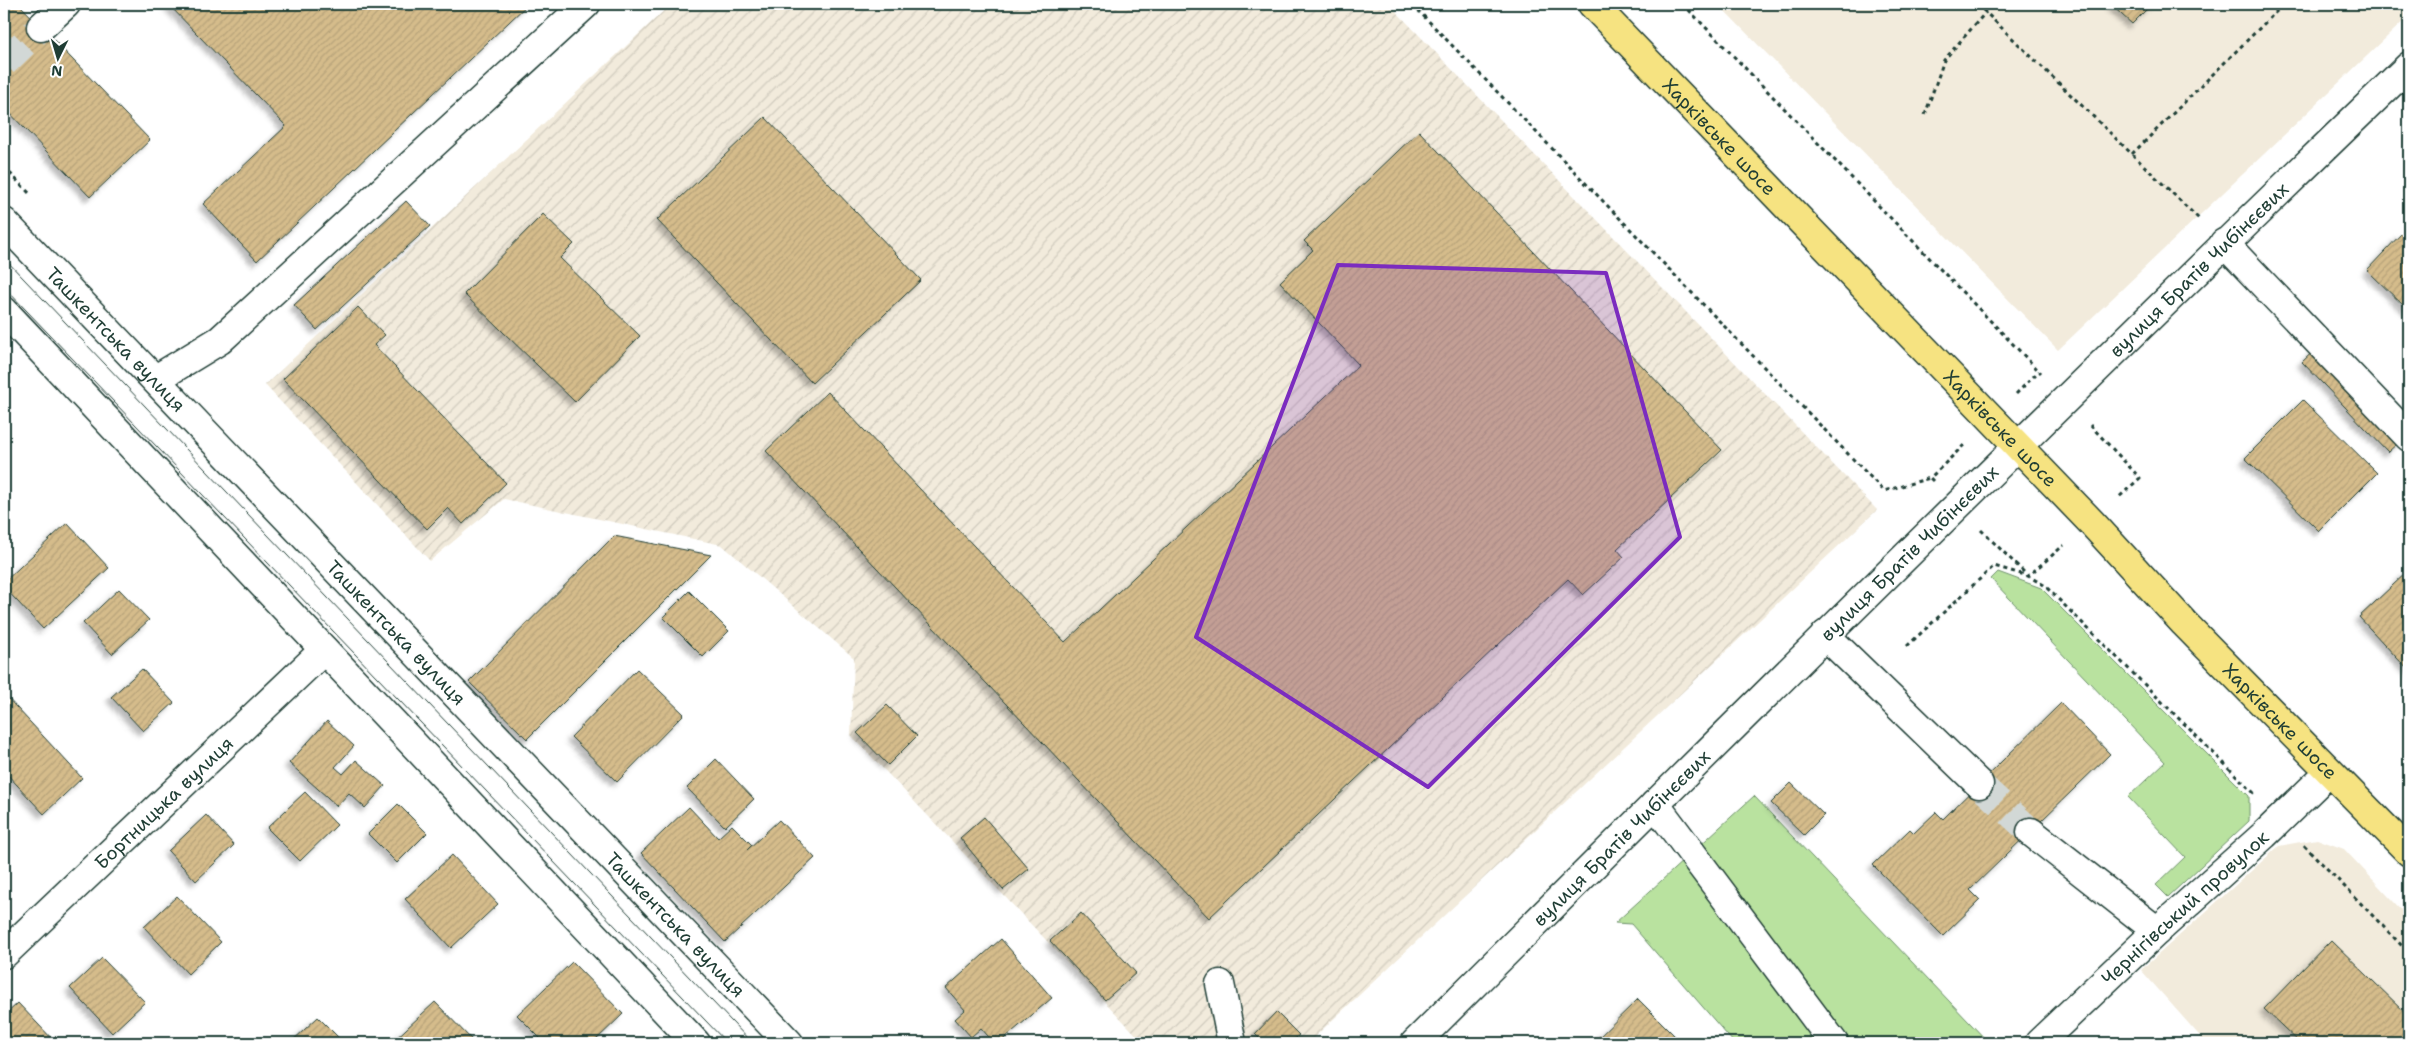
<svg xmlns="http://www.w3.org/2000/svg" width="2413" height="1047" viewBox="0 0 2413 1047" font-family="'Shantell Sans',sans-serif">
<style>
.built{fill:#f2ebdc}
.industrial{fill:url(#industrial-furrows)}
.green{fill:#b9e29f;stroke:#6c906a}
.building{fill:url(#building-hatch);stroke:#1f3d34;filter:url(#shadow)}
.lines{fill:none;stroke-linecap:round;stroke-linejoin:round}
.minor-tunnel{stroke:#d2d8d6;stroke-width:28;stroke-dasharray:28 14;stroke-linecap:butt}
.minor-casing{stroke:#1f3d34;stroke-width:31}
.major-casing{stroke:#1f3d34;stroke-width:31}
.path{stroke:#1f3d34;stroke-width:3;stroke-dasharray:4 4;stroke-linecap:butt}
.minor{stroke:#fff;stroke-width:28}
.major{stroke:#f6e381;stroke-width:28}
.tram{stroke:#1f3d34;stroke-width:1}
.marked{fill:#7b2cbf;fill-opacity:0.2;stroke:#7b2cbf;stroke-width:4;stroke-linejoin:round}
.labels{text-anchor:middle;stroke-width:4;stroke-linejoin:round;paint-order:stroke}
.street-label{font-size:19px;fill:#1f3d34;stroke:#fff}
</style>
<defs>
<pattern id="industrial-furrows" width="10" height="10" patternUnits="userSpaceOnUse" patternTransform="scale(1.25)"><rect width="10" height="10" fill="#f2ebdc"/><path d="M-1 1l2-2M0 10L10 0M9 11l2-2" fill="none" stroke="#cfcabd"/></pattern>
<pattern id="building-hatch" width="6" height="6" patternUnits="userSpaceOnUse" patternTransform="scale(1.25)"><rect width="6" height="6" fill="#d5bc8b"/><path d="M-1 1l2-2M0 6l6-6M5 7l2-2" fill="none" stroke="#b6a279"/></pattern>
<filter id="shadow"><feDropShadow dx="-4.5" dy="4.5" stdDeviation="2.5" flood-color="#0004"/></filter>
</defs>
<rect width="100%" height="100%" fill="#fff"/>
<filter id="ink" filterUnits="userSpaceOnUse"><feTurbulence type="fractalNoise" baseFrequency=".02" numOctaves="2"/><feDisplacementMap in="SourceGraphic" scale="10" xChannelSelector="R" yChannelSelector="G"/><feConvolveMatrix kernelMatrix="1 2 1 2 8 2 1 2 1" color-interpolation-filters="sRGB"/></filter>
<g filter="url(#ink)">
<!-- built -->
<path class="built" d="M1718 4H2409V16L2058 350Z
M2317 839 2344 849 2409 918V1043H2206L2141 970 2279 846Z"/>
<!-- industrial -->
<path class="industrial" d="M671 4H1303L1307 8 1312 4H1389L1877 510 1308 1043H1144L851 735 854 658 722 545 504 499 430 561 265 385Z"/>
<!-- green -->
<path class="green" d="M1998 572 2041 588 2249 796V821L2168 897 2156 885 2185 857 2128 797 2165 762 1991 579Z
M1754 796 1989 1043H1734L1631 924 1615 923Z"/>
<!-- building -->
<path class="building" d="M4 4H23L21 6 150 140 90 197 4 107Z
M168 4H528L257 261 203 204 286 126Z
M2110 4H2152L2132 24Z
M765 117 921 280 812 383 657 220Z
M1419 131 1722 450 1617 549 1624 557 1583 595 1568 579 1209 918 766 451 828 392 1065 642 1359 365 1280 282 1313 250 1304 241Z
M406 201 430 226 317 330 294 305Z
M543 214 574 244 560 258 640 336 575 402 464 294Z
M2402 233 2409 239V311L2367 270Z
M358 307 385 335 374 345 506 483 463 524 448 508 427 529 283 379Z
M2323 342 2409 433 2388 452 2302 362Z
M2303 400 2377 473 2319 531 2245 458Z
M67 523 109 568 43 629 4 587V582Z
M614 536 711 555 527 739 469 682Z
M2409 570V671L2359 617Z
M119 589 149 620 112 654 83 623Z
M689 591 729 631 703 657 663 617Z
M142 669 174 703 143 731 111 697Z
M637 669 684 714 617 782 571 737Z
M4 694 82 778 44 814 4 771Z
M2061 703 2110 754 1970 890 1980 900 1943 936 1873 865 1910 829 1914 833 1936 812 1943 819Z
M887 705 917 736 888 765 857 733Z
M327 721 354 746 335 767 343 774 356 760 385 786 365 808 349 793 337 806 289 763Z
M716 759 754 799 725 827 687 788Z
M1791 783 1824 815 1804 835 1771 803Z
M305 792 337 825 300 861 267 828Z
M398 804 427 833 397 863 368 834Z
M689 807 718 838 732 825 752 845 747 850 779 820 815 858 725 942 641 853Z
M206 815 234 845 196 881 168 851Z
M984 817 1029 869 1003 890 960 838Z
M452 855 498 904 451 948 405 899Z
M177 896 221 942 188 974 144 927Z
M1081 913 1136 973 1105 1000 1050 941Z
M1001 939 1052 998 999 1043H994L981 1028 971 1037 955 1019 965 1010 946 988Z
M2331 940 2409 1016V1043H2300L2264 1009Z
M102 958 145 1002 112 1033 70 988Z
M572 962 623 1014 593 1043H545L517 1015Z
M1638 999 1682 1043H1593Z
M435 1002 475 1043H391Z
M18 1003 56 1043H4V1016Z
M1276 1012 1299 1035 1291 1043H1264L1255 1034Z
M318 1017 344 1043H290Z"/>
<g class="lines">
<!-- minor-tunnel -->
<path class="minor-tunnel" d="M4 63 41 27
M1979 784 2031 832"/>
<defs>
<g id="minor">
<path d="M41 27 66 4"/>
<path id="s1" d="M4 222 789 1043"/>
<path d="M2224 243 2409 437"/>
<path d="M4 311 696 1043"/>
<path d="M156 379 220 340 586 4"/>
<path d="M1825 635 1979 784"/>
<path d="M1655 804 1834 1043"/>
<path d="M2031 832 2157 931"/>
<path id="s2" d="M4 954 324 650"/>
<path d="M1220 984 1232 1043"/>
<path id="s3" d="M1415 1043C1744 715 2074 388 2409 66"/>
<path id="s4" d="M2039 1043 2157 931 2264 835 2329 772"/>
</g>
<g id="major">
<path id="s5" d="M1592 4 2092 523 2184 623 2409 852"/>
</g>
</defs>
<!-- minor casing -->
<use href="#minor" class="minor-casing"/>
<!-- major casing -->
<use href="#major" class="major-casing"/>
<!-- path -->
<path class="path" d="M1412 4 1884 491 1930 478
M1683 4 2041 373
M1977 4 2199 219
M1925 115 1944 60 1986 12
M2132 154 2284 4
M4 167 31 195
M2016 394 2039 371
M2090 425 2140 478 2118 498
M1933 481 1930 478 1965 444
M1981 530 2028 576 2064 545
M1907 646 1994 566 2028 576 2044 585 2255 794
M2304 845 2409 953"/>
<!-- minor -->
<use href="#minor" class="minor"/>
<!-- major -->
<use href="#major" class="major"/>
<!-- tram -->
<path class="tram" d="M4 258 752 1043
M4 287 727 1043"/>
</g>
</g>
<!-- marked area -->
<path class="marked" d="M1338 265 1606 273 1680 537 1428 787 1196 637Z"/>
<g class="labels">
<!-- street labels -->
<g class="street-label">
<text dy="7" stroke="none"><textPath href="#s5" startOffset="184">Харківське шосе</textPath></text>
<text dy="7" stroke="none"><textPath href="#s3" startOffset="1101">вулиця Братів Чибінєєвих</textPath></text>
<text dy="7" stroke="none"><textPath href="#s1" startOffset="162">Ташкентська вулиця</textPath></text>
<text dy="7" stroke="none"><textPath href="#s5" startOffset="589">Харківське шосе</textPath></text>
<text dy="7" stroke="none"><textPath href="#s3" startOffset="696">вулиця Братів Чибінєєвих</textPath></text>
<text dy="7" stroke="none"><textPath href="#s1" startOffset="568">Ташкентська вулиця</textPath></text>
<text dy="7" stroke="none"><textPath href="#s5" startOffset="994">Харківське шосе</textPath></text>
<text dy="7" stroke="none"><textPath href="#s2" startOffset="220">Бортницька вулиця</textPath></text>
<text dy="7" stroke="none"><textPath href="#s3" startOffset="291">вулиця Братів Чибінєєвих</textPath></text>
<text dy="7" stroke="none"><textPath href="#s4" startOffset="199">Чернігівський провулок</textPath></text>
<text dy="7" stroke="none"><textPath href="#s1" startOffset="972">Ташкентська вулиця</textPath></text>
</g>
</g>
<!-- margin -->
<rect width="2413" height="1047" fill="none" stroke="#fff" stroke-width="20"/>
<rect x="10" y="10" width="2393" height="1027" fill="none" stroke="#1f3d34" stroke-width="2" filter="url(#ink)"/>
<!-- north arrow -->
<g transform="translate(58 58) rotate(185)" stroke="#ffffff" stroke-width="4" paint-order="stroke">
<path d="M0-4L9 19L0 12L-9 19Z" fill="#1f3d34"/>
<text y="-8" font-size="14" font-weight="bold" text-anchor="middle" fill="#1f3d34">N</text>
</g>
</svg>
